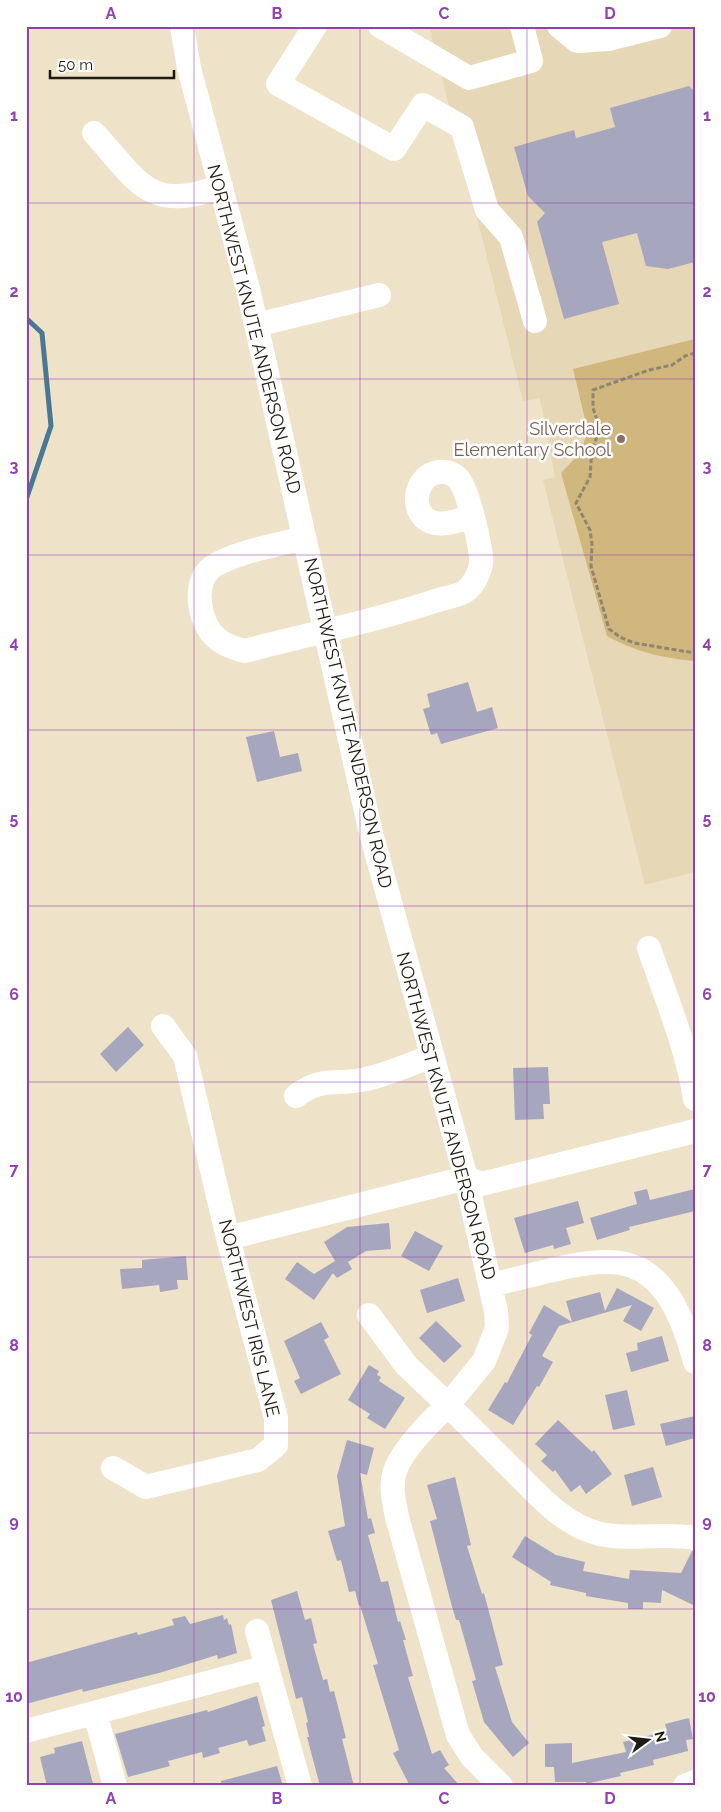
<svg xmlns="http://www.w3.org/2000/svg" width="721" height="1812" viewBox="0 0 721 1812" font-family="Raleway,sans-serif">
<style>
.built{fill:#e6d7b6}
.green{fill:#cfb77e}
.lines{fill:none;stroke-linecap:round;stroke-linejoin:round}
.stream{stroke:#487894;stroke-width:5}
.building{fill:#a7a6bf}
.path{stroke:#8e8573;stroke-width:3;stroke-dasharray:5 2.5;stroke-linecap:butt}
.minor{stroke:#fff;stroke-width:24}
.grid{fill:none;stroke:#9140af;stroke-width:1;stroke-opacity:0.55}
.education-dot{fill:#8d6e63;stroke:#fff;stroke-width:2}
.labels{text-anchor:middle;stroke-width:5;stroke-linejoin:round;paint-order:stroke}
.street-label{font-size:18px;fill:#1f1b11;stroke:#fff}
.education-label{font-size:18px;fill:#785e54;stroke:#fff;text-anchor:end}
.neatline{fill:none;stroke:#9140af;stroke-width:2}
.grid-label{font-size:16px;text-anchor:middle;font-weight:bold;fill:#9140af}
</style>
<rect width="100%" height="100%" fill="#eee2c8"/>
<!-- built -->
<path class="built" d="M429 26H695V872L645 885 543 480 555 477 540 398 523 401Z"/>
<!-- green -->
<path class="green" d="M695 339V661C662 658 636 652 607 636L561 473 579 454 588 432 573 369Z"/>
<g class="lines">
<!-- stream -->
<path class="stream" d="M26 318 42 333 51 426 26 500"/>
</g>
<!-- building -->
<path class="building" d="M689 86 695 92V262L668 269 646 266 637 233 602 242 619 304 564 319 537 222 545 213 528 196 514 147 574 130 576 138 615 127 610 108Z
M468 682 477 712 492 707 498 728 441 744 437 733 431 735 423 709 430 707 427 694Z
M274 731 280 757 298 753 302 771 257 782 246 737Z
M128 1027 144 1045 116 1072 100 1054Z
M548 1067 550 1104H543L544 1119 515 1120 513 1068Z
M647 1189 650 1200 695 1189V1211L629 1227 630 1230 597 1240 590 1218 637 1204 634 1192Z
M578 1201 584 1223 566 1228 571 1244 554 1249 553 1245 525 1253 514 1218Z
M389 1223 391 1249 366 1251 348 1262 352 1269 337 1278 333 1273 314 1300 285 1279 297 1262 314 1274 335 1261 324 1242 347 1227Z
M415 1231 443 1246 429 1271 401 1256Z
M186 1256 188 1280H177L178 1289 160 1292 159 1285 122 1289 120 1269 142 1268V1260Z
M458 1278 465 1301 427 1313 420 1290Z
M617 1288 654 1308 641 1331 623 1321 632 1305 559 1326 542 1356 553 1362 539 1387 537 1386 513 1425 488 1410 505 1382 507 1383 532 1335 529 1333 544 1305 572 1322 566 1301 600 1292 605 1311Z
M436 1321 462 1346 444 1363 419 1338Z
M321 1322 329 1337 324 1340 341 1374 301 1394 294 1381 300 1378 284 1341Z
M662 1336 669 1361 631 1372 626 1353 638 1350 637 1343Z
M369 1365 379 1371 377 1375 381 1377 379 1381 405 1398 385 1429 367 1418 370 1414 348 1400Z
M627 1390 635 1425 613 1430 605 1395Z
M695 1416V1438L666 1446 660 1424Z
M558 1420 592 1452 594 1450 612 1474 586 1494 580 1485 571 1492 555 1470 553 1472 541 1461 547 1455 535 1444Z
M347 1440 374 1448 367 1475 360 1473 368 1519 371 1518 375 1533 368 1535 381 1582 388 1581 398 1622 400 1621 406 1640H403L413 1676 408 1677 432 1754 440 1750 449 1765 444 1768 460 1786H410L393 1753 399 1750 373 1665 378 1664 360 1605 359 1606 355 1591 349 1592 341 1560 337 1561 328 1531 345 1526 337 1476Z
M653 1467 662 1497 632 1506 624 1475Z
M455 1477 471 1545 467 1546 482 1594 484 1593 503 1665 495 1667 512 1722 529 1743 513 1757 484 1722 472 1681 476 1680 459 1620H456L451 1603 430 1521 437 1519 427 1485Z
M525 1536 556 1555 585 1562 583 1571 629 1579 630 1570 681 1573 692 1551H695V1606L662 1590 661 1603 643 1602V1609H628V1603L586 1596V1593L550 1585 551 1582 512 1557Z
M297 1591 305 1620 311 1618 317 1643 313 1644 323 1680 327 1679 330 1692 334 1691 346 1738 342 1739 354 1786H320L307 1737H309L306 1723 308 1722 302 1697 296 1699 271 1600Z
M223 1615 224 1620 227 1618 229 1625 231 1624 237 1653 218 1659 217 1655 159 1673 83 1692 82 1689 26 1704V1663L137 1632 138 1635 174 1625 172 1619 185 1616 190 1624Z
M257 1696 265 1726 262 1727 266 1741 249 1746 247 1740 218 1748 220 1753 203 1758 202 1752 168 1761 170 1766 128 1777 115 1734 207 1710 208 1712Z
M689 1718 693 1739 686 1740 688 1751 653 1760 654 1765 620 1773 621 1776 586 1784V1782H555L554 1767H545V1744L572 1743V1763L626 1752 623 1742 667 1731 665 1724Z
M82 1741 93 1784 47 1786 40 1757 55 1753 54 1748Z
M277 1766 283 1786H221V1781Z"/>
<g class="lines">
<!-- path -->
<path class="path" d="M695 353 685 356 672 365 649 370 593 390V408L600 429 592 449 590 477 576 503 590 530 592 544 591 566 609 629 620 637 634 643 695 653"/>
<!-- minor -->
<path class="minor" d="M182 26 189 68 248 289 371 833 466 1178 496 1311 497 1328 484 1361 448 1405 406 1365 369 1315
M315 26 278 84 394 149 423 105 462 127 487 210 511 237 535 321
M380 26 469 78 531 61 522 26
M559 26 577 41 608 39 660 26
M94 133C138 181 149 214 221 186
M256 325 379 295
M304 538C280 544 232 553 212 567 197 579 198 601 203 617 210 638 224 646 245 651 308 634 373 622 435 601 444 598 460 596 467 590 474 584 480 572 481 563 482 549 469 496 461 483 457 475 448 471 439 472 413 475 408 517 435 523 448 525 460 520 472 516
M649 948C666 998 687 1047 695 1099
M296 1096C323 1075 339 1086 366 1079 389 1074 410 1064 432 1056
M228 1238 466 1178 481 1184 695 1131
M491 1285C600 1260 659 1226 695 1362
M113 1468 146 1487 258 1460 276 1445V1418L228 1238 185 1056 163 1026
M257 1631 300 1786
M95 1713 115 1786
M26 1731 267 1667
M501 1786 472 1757 458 1735 397 1517C394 1502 390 1486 395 1471 402 1450 432 1420 448 1405 469 1426 489 1446 510 1467 537 1493 562 1525 600 1534 632 1541 663 1532 695 1538
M685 1786 695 1782"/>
</g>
<!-- grid -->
<path class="grid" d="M194 26V1786M360 26V1786M527 26V1786M26 203H695M26 379H695M26 555H695M26 730H695M26 906H695M26 1082H695M26 1257H695M26 1433H695M26 1609H695"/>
<!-- markers -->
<circle class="education-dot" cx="621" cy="439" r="5"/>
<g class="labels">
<!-- street labels -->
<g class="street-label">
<text transform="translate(254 329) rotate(76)" y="6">NORTHWEST KNUTE ANDERSON ROAD</text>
<text transform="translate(348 723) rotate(77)" y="6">NORTHWEST KNUTE ANDERSON ROAD</text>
<text transform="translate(446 1116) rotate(75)" y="6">NORTHWEST KNUTE ANDERSON ROAD</text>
<text transform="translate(249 1318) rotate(76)" y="6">NORTHWEST IRIS LANE</text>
</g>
<!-- education labels -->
<g class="education-label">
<text x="611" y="435">Silverdale<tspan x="611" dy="21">Elementary School</tspan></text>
</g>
</g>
<!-- border -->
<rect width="721" height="1812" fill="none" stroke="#ffffff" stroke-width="55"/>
<!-- north arrow -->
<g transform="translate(648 1740) rotate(75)" stroke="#ffffff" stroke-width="4" paint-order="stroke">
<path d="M0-4L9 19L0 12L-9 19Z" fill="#1f1b11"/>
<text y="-8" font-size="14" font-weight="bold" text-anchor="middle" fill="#1f1b11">N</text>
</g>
<!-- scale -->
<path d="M50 70v8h124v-8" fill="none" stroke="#1f1b11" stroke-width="2.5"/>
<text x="58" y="70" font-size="15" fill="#1f1b11" stroke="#ffffff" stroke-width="4" paint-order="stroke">50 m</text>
<rect x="28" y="28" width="666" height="1756" class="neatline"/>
<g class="grid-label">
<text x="111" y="19">A</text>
<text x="277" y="19">B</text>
<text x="444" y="19">C</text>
<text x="610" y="19">D</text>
<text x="14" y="121">1</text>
<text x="707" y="121">1</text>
<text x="14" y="297">2</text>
<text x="707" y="297">2</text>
<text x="14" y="472">3</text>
<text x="707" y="472">3</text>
<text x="14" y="648">4</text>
<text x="707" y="648">4</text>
<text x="14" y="824">5</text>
<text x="707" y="824">5</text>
<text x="14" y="1000">6</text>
<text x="707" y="1000">6</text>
<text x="14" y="1175">7</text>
<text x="707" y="1175">7</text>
<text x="14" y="1351">8</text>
<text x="707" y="1351">8</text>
<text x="14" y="1527">9</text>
<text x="707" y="1527">9</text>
<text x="14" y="1702">10</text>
<text x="707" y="1702">10</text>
<text x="111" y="1804">A</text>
<text x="277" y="1804">B</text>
<text x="444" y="1804">C</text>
<text x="610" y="1804">D</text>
</g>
</svg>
